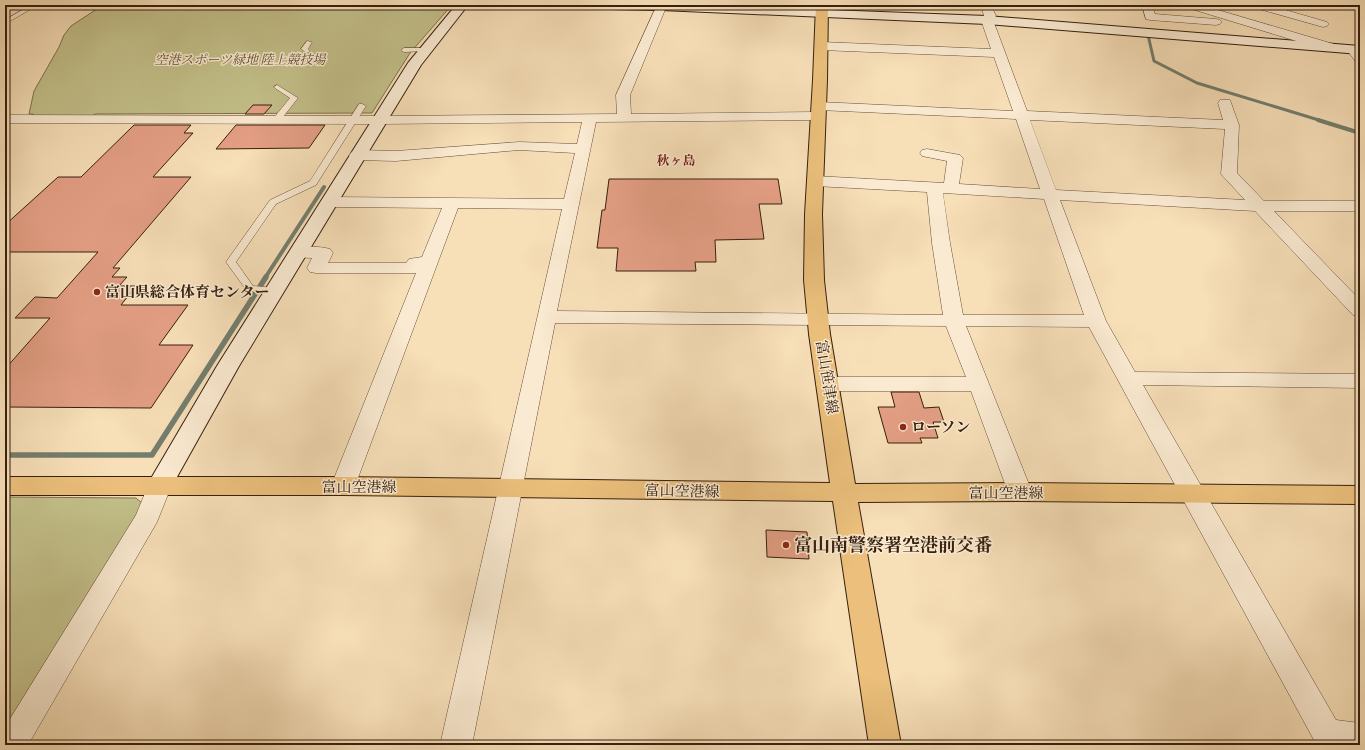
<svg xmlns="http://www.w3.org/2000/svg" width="1365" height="750" viewBox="0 0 1365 750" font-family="'Gentium Book Plus','Noto Serif JP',serif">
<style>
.green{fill:#c3c08a;stroke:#7c704c}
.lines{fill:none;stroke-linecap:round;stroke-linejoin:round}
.stream-far2{stroke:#747e6e;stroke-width:3}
.stream-far1{stroke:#747e6e;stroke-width:4}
.stream{stroke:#747e6e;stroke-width:5.5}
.building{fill:#e49f85;stroke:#36200f}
.lane-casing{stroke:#665039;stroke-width:1}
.street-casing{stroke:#665039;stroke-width:1}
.secondary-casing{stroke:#36200f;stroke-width:2}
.primary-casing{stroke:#36200f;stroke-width:2}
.lane{fill:#faead1;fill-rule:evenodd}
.street{fill:#faead1;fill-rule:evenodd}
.secondary{fill:#faead1;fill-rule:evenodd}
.primary{fill:#ecc07c;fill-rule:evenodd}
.poi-dot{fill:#8f2418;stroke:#faead1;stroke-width:1.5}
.labels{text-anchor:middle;stroke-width:3;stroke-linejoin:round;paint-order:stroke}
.far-park-label{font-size:13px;font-style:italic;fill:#605034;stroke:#faead1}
.far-neighbourhood-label{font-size:13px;font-weight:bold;fill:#7a1f14;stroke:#faead1}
.poi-label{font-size:15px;font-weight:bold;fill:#36200f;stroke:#faead1;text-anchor:start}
.street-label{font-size:15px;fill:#36200f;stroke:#faead1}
.near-poi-label{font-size:18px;font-weight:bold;fill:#36200f;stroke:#faead1;text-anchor:start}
</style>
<rect width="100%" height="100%" fill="#f7dfb8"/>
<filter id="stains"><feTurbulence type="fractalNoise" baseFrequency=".005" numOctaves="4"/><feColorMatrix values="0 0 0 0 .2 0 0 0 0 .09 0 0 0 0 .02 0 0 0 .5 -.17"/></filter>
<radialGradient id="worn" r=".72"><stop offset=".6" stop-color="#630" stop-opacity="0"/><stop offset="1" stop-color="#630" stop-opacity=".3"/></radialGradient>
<!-- green -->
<path class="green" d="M103 5 451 6 410 53 372 113 95 114 91 117 33 116V114H29L34 91 59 47 64 35 71 26Z
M5 497 136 498 143 504 5 727Z"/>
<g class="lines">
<!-- stream-far2 -->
<path class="stream-far2" d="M837 5V11H842
M1143 35H1148L1154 61 1197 83 1322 121"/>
<!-- stream-far1 -->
<path class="stream-far1" d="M1318 120 1360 133
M265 278 324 187"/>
<!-- stream -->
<path class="stream" d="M5 455H152L266 277"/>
</g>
<!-- building -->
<path class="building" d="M253 105H272L264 114H245Z
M134 125H191L184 133H193L153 177H191L113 268H120L112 277H127L119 286H136L121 305H188L159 345H193L151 408 5 407V369L50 318H15L35 297 57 298 98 252H5V225L58 177H81Z
M325 125 309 148 216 149 236 125Z
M609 179H778L782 204H759L764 239 715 240 716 262H695L696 271H616L618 248H597L602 210H605Z
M891 392H919L924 408 939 407 944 422H933L938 438H920L922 443H888L878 407H895Z
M766 530 807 532 809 559 767 557Z"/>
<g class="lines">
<defs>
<path id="lane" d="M8 5H16L5 10V6Z
M31 5H38L5 24V20Z
M307 41 312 42 308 49 310 51 307 53 301 49Z
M424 48 427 50 426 51 404 52 401 50 404 48Z
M1347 48H1351L1360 59V66L1358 65 1347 50Z
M277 85 298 98 279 122H276L272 120 290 98 275 88 274 87Z
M359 104H362L366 106 316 185 276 204 236 262 253 286 275 288 280 291 275 294 247 291 226 262 270 200 310 181Z"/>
<path id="street" d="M657 5H667L630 95 631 114 818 112 823 113 825 116 823 119 818 120 596 122 557 311 943 315 932 243 927 192 815 186 809 184 807 181 809 178 815 176 944 183 947 161 922 156 920 153 922 150 927 149 960 155 963 158 959 184 1040 189 1016 119 819 110 814 109 812 106 814 103 819 102 1013 111 994 57 821 50 817 49 815 46 817 43 821 42 991 49 981 20 984 16 981 5H991L996 16 993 20 1027 111 1223 120 1218 103 1220 100H1230L1239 125 1237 173 1264 201H1360V211H1274L1360 300V317L1353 315 1255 211 1060 200 1106 321 1135 372 1360 374V388L1143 385 1336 720 1360 723V745H1318L1315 742 1089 327 966 326 1032 492 1029 498 1020 501 1011 498 1008 492 971 391H827L819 389 816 384 819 379 827 377H966L946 326 555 323 472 745H440L562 209 458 208 355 486 351 492 343 494 335 492 331 486 416 273H316L310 272 307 268 312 258 293 257 290 253 293 249C304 246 319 246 330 249L333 253 328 263H406L409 259 422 257 442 208 330 207 324 205 322 202 324 199 330 197 564 199 575 153 519 150 396 161 357 160 352 158 349 155 352 152 357 150 396 151 519 142 577 144 582 122 379 124 5 123V115L379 116 617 114 616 95ZM1030 120 1225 129 1221 174 1245 200 1056 190ZM943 193 1044 199 1084 315H963L950 243Z
M1142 5H1152L1155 14 1216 19 1220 20 1222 22 1220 24 1216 25 1150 20 1146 19Z
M1184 5H1201L1337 45 1339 48 1337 51H1329L1185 7Z
M1251 5H1268L1327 22 1329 24 1327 26 1323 27 1252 7Z
M159 479 168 481 171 487 157 522 28 745H5V727L136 515 150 481Z"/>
<path id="secondary" d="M456 5H468L421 65 239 366 168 493 159 496 150 493 146 487 217 366 408 63Z
M556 5H698L987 16 1360 46V54L987 24 661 10 562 8 558 7Z"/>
<path id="primary" d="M816 5H828L827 80 822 214 824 280 830 334 855 484 1020 483 1360 486V504L1020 501 858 502 901 745H869L833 501 343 495H5V477H343L830 483 809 334 804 280 805 214 813 80Z"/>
</defs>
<!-- lane casing -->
<use href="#lane" class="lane-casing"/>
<!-- street casing -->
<use href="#street" class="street-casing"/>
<!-- secondary casing -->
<use href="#secondary" class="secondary-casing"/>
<!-- primary casing -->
<use href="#primary" class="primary-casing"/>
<!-- lane -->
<use href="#lane" class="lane"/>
<!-- street -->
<use href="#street" class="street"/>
<!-- secondary -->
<use href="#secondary" class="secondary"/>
<!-- primary -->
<use href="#primary" class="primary"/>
</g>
<!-- markers -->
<g class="poi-dot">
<circle cx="97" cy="292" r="4"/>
<circle cx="903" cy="427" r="4"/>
<circle cx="786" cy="545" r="4"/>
</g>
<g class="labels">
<!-- far-park labels -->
<g class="far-park-label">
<text x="240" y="64">空港スポーツ緑地 陸上競技場</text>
</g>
<!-- far-neighbourhood labels -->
<g class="far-neighbourhood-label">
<text x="676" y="165">秋ヶ島</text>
</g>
<!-- poi labels -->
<g class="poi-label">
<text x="105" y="297">富山県総合体育センター</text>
<text x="911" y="432">ローソン</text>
</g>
<!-- street labels -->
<g class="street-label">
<text transform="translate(827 377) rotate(81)" y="5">富山笹津線</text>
<text x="359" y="492">富山空港線</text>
<text transform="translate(682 491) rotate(1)" y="5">富山空港線</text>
<text x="1006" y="498">富山空港線</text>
</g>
<!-- near-poi labels -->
<g class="near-poi-label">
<text x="794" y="551">富山南警察署空港前交番</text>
</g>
</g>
<!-- margin -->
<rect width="1365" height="750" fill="none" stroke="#f7dfb8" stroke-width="20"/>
<rect x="6" y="6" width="1353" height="738" fill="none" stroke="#36200f" stroke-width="2"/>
<rect x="10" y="10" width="1345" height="730" fill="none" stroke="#36200f"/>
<rect width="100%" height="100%" filter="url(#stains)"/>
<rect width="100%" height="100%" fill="url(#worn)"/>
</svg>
